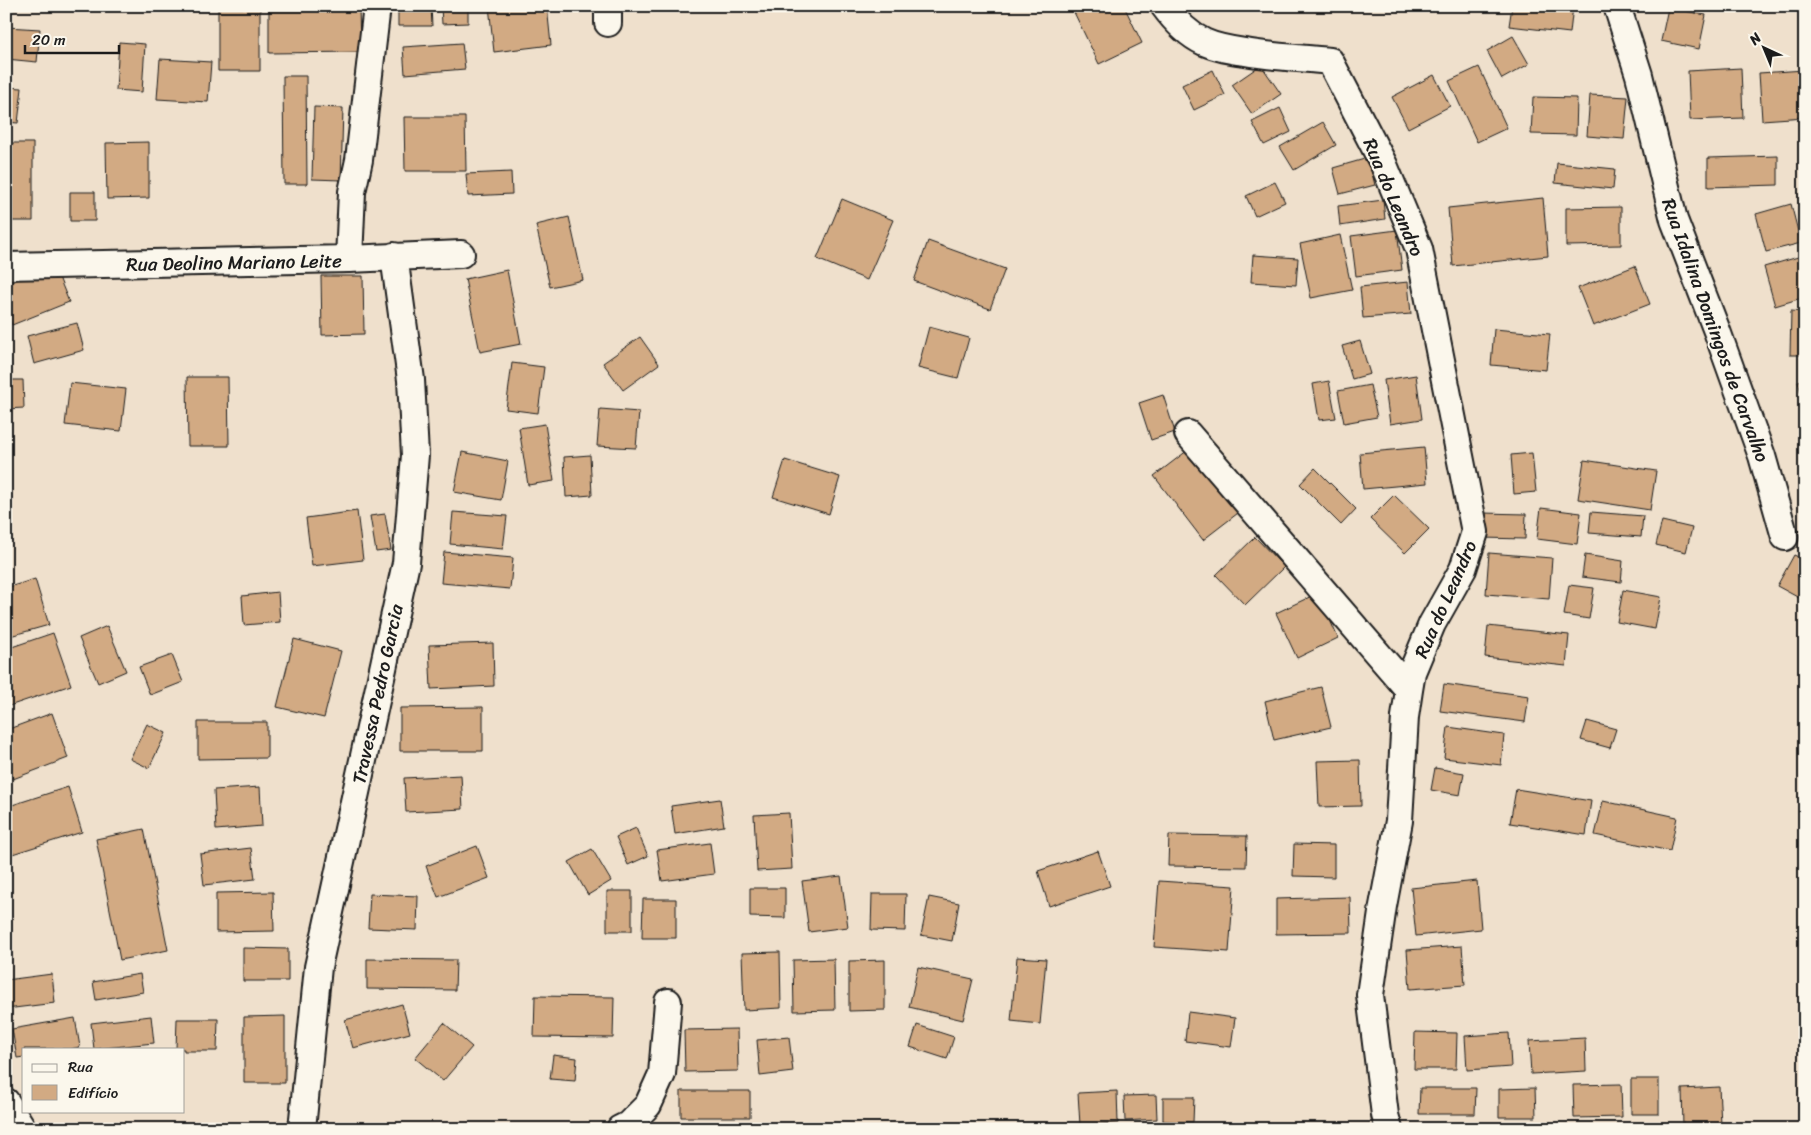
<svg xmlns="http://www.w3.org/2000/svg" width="1811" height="1135" viewBox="0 0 1811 1135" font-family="Sriracha,sans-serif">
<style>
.building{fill:#d2aa83;stroke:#1c1c1c}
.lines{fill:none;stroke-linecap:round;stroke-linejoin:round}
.minor-casing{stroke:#1c1c1c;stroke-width:30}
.minor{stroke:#fbf7ec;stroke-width:26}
.labels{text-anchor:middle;stroke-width:4;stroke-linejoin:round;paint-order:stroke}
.street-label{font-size:19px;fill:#1c1c1c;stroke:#fbf7ec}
</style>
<rect width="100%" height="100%" fill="#efe0cc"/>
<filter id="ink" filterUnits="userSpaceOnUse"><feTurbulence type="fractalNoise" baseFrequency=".02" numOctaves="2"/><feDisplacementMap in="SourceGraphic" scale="10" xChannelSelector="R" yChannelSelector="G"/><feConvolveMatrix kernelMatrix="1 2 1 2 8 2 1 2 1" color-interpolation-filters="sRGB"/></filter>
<g filter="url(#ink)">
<!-- building -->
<path class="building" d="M269 6H359L360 52 269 53Z
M398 6H431L432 26H398Z
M441 6H468V23L442 24Z
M489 6H547L551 45 494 52Z
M1071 6H1124L1142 43 1099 64Z
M1512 6H1573L1570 33 1509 26Z
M218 8H260V71H218Z
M1668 8 1706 15 1699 49 1661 41Z
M6 27 40 29 37 62 6 59Z
M1513 36 1529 64 1502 79 1487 51Z
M119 42 145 44 142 92 116 90Z
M462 43 465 69 405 74 403 47Z
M160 59 211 62 208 102 157 99Z
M1261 65 1281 94 1252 114 1232 85Z
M1479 67 1507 128 1477 142 1449 81Z
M1741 68 1743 118 1690 120 1688 71Z
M1213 70 1225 95 1194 110 1182 85Z
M1805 70V117L1762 120 1759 73Z
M1434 75 1450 106 1408 128 1392 97Z
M283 76H306L307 184H284Z
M6 87 22 88 18 123 6 122Z
M1590 95 1628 97 1624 139 1587 136Z
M1533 97 1577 98 1576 135 1531 134Z
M314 107 343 108 341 180 312 179Z
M1280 108 1291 132 1264 145 1252 122Z
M404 117H465L466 171H405Z
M1323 122 1336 145 1294 170 1280 147Z
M149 142V198L107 199 106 143Z
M6 143H33V221H6Z
M1778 156V185L1708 187V158Z
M1368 158 1375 185 1340 194 1333 168Z
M1557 163 1615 169 1613 189 1555 183Z
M511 172 512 194 468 196 466 174Z
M1275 182 1285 202 1255 216 1246 196Z
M70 192H95V221H70Z
M1543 198 1548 256 1453 266 1448 208Z
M842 199 893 220 867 280 817 259Z
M1383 200 1385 219 1340 226 1338 206Z
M1791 204 1801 243 1766 252 1756 214Z
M1621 207V245L1566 246V208Z
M569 217 583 280 550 287 536 225Z
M1397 230 1402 270 1356 276 1351 236Z
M1340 235 1352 290 1311 298 1300 244Z
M928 241 1005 269 990 309 914 281Z
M1253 255 1298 258 1296 285 1251 282Z
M1805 255V297L1775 306 1764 267Z
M54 265 69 302 12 325 6 310V284Z
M1635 266 1650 304 1593 326 1578 288Z
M507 270 521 344 480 352 465 279Z
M321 276H363L364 334 322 335Z
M1408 282 1411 314 1363 318 1360 287Z
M1791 311 1805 312V355H1790Z
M77 323 84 350 34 364 27 336Z
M929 327 969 338 958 378 918 368Z
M1494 329 1550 334 1546 370 1491 365Z
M640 337 659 364 623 390 603 363Z
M1360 341 1370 374 1352 379 1342 346Z
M512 363 544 367 538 413 506 409Z
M1416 375 1422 419 1390 424 1384 380Z
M187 377H228L229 446H188Z
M6 380H23L24 408 6 409Z
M1805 380V410L1798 381Z
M1329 381 1336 418 1319 420 1313 384Z
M70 383 126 389 121 431 65 425Z
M1370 385 1377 417 1344 423 1338 391Z
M1163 395 1175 432 1151 440 1139 403Z
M600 409 639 412 636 448 597 446Z
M545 424 554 481 528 485 519 428Z
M1192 447 1242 510 1203 540 1154 476Z
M1424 447 1427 483 1363 489 1360 453Z
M462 452 508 461 501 500 454 492Z
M1532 453 1536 492 1514 494 1511 455Z
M590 455 592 495 566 497 564 457Z
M785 460 840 477 829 514 773 497Z
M1584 460 1656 471 1650 510 1578 499Z
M1315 468 1356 509 1341 525 1300 484Z
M1394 495 1429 529 1405 553 1370 519Z
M1541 508 1581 513 1577 544 1537 539Z
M357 511 363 560 312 566 306 518Z
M453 512 507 516 503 549 450 544Z
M1591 512 1643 516 1641 537 1589 533Z
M1482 513 1526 514 1525 539 1482 538Z
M385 514 391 550 376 552 370 516Z
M1662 521 1692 528 1686 552 1656 545Z
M1255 537 1284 567 1245 605 1216 575Z
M444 552 513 558 510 589 441 583Z
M1489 553 1552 558 1549 599 1486 594Z
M1585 555 1623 561 1621 582 1582 577Z
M1794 555 1805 560V592L1801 599 1777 586Z
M35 579 49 625 10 636 6 623V588Z
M1569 585 1594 588 1589 619 1564 615Z
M1623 590 1661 597 1655 629 1617 622Z
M278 592 280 622 244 625 242 596Z
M1318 593 1338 638 1297 658 1276 613Z
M107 626 126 671 98 683 79 638Z
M1488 626 1569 635 1566 666 1485 657Z
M53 633 71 685 6 707V649Z
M294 639 341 651 324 718 277 707Z
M493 643 494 686 431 689 429 645Z
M172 655 183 682 150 695 139 667Z
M1444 684 1529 696 1525 722 1440 711Z
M1321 687 1331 727 1274 740 1265 701Z
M483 707V751H400V708Z
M52 713 68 758 13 779 6 761V730Z
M1587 721 1616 729 1610 748 1581 740Z
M198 722H267V758L198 759Z
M147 724 166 733 149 768 130 759Z
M1448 727 1504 735 1501 765 1444 758Z
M1360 760 1361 806 1319 807 1317 761Z
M1435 768 1464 773 1460 795 1431 790Z
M461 775 463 809 406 812 404 778Z
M68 787 82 832 6 856V807Z
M260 787 262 826 216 830 214 790Z
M1516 789 1591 801 1586 835 1510 823Z
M720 799 724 826 675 834 671 806Z
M1603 801 1677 817 1670 851 1595 835Z
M789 813 792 869 757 871 754 815Z
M636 828 648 856 628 865 616 837Z
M144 829 168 950 120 960 96 839Z
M1169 835 1247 836 1246 867 1168 866Z
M710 843 714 874 662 881 657 850Z
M1294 844 1334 845V877L1293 876Z
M477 846 489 878 438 897 426 866Z
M251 848 255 879 204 885 200 854Z
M592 849 611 881 588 895 569 862Z
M1098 851 1110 886 1049 906 1038 871Z
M841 876 848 927 809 932 802 881Z
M1159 881 1234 886 1229 952 1154 947Z
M1477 881 1481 929 1416 936 1411 888Z
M750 888H785V918L750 917Z
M607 891H632V931H607Z
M273 892 274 931 216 932V893Z
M370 894 418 896 417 930 368 928Z
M872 894H906L905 931 871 930Z
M929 897 959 903 952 941 921 935Z
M1350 897 1351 933 1276 934V899Z
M643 899H676V938H642Z
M1462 946 1465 985 1410 989 1407 950Z
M243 948 288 949V981H243Z
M780 952 781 1008 744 1010 742 953Z
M1017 957 1046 959 1040 1024 1011 1021Z
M367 959 456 960 455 990 367 989Z
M834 959 835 1010 794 1011 793 960Z
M885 960V1010L849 1011V961Z
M918 967 973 979 963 1020 909 1007Z
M52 974 55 1003 6 1009V980Z
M140 974 143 992 96 1000 93 982Z
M535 996 614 997 613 1038 534 1037Z
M402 1004 410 1033 353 1048 345 1020Z
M1188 1012 1235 1018 1231 1047 1185 1041Z
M151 1016 154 1043 94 1049 91 1023Z
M285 1016V1083H244V1017Z
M75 1018 80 1047 70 1049H24V1057L17 1058 12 1029Z
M177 1019H218L217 1051H184V1049H176Z
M444 1023 472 1047 443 1081 415 1058Z
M917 1025 954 1037 947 1059 910 1047Z
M737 1029 738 1071 685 1072 684 1030Z
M1415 1032 1457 1033 1456 1069H1414Z
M1509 1033 1511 1067 1467 1070 1465 1036Z
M789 1037 793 1072 760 1076 757 1040Z
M1585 1038 1586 1071 1531 1074 1529 1041Z
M553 1055 577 1058 575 1081 550 1079Z
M1631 1079H1659V1114H1631Z
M1621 1084 1622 1117 1574 1118 1573 1085Z
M1719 1087 1721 1124 1683 1126 1682 1089Z
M1420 1088H1476L1475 1114H1419Z
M1535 1088 1536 1117H1499V1089Z
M681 1091H750V1117H681Z
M1117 1091 1118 1123 1080 1125 1078 1093Z
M1156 1095 1157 1119 1125 1121 1124 1096Z
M1163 1097H1194L1193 1122 1163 1121Z"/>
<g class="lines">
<defs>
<path id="minor" d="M608 6V23
M1164 6C1175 21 1187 34 1204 42 1217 48 1231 50 1245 52 1273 57 1302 58 1330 61L1384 165 1419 249 1475 532 1463 569 1432 624 1412 672 1409 690 1405 717 1399 821 1383 906 1370 995 1385 1115 1389 1129
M1617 6 1639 75 1674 220 1717 331 1762 456 1785 537
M349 259 352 192 359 160 377 6
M6 266 349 259 461 254
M1188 434 1409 690
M6 1102 23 1129
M302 1129 318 967 406 563 415 455 411 380 394 256
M620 1129 628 1125 648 1105 662 1074 668 1002"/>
</defs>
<!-- minor casing -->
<use href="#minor" class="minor-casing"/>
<!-- minor -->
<use href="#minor" class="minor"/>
</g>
</g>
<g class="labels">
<!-- street labels -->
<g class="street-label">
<text transform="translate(1394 197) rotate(67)" y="7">Rua do Leandro</text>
<text transform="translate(234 262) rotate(-1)" y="7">Rua Deolino Mariano Leite</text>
<text transform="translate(1716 330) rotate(70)" y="7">Rua Idalina Domingos de Carvalho</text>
<text transform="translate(1445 599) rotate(-66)" y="7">Rua do Leandro</text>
<text transform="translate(377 694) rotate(-78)" y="7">Travessa Pedro Garcia</text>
</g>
</g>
<!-- margin -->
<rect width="1811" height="1135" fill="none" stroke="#fbf7ec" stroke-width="25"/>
<rect x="12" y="12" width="1786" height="1110" fill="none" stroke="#1c1c1c" stroke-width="2" filter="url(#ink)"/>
<!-- legend -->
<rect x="22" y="1048" width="162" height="65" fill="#fbf7ec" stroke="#a29f99"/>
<rect x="32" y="1064" width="25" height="8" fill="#fbf7ec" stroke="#a29f99"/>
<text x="68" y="1072" font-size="15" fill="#1c1c1c">Rua</text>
<rect x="32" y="1085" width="25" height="15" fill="#d2aa83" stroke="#a29f99"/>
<text x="68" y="1098" font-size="15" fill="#1c1c1c">Edifício</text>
<!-- north arrow -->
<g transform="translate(1764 48) rotate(316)" stroke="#fbf7ec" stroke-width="4" paint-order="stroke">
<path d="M0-4L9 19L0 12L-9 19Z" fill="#1c1c1c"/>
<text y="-8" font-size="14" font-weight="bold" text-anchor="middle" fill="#1c1c1c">N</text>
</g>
<!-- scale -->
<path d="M25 45v8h94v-8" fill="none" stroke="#1c1c1c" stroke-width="2.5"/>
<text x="32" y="45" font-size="15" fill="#1c1c1c" stroke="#fbf7ec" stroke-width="4" paint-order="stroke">20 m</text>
</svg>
